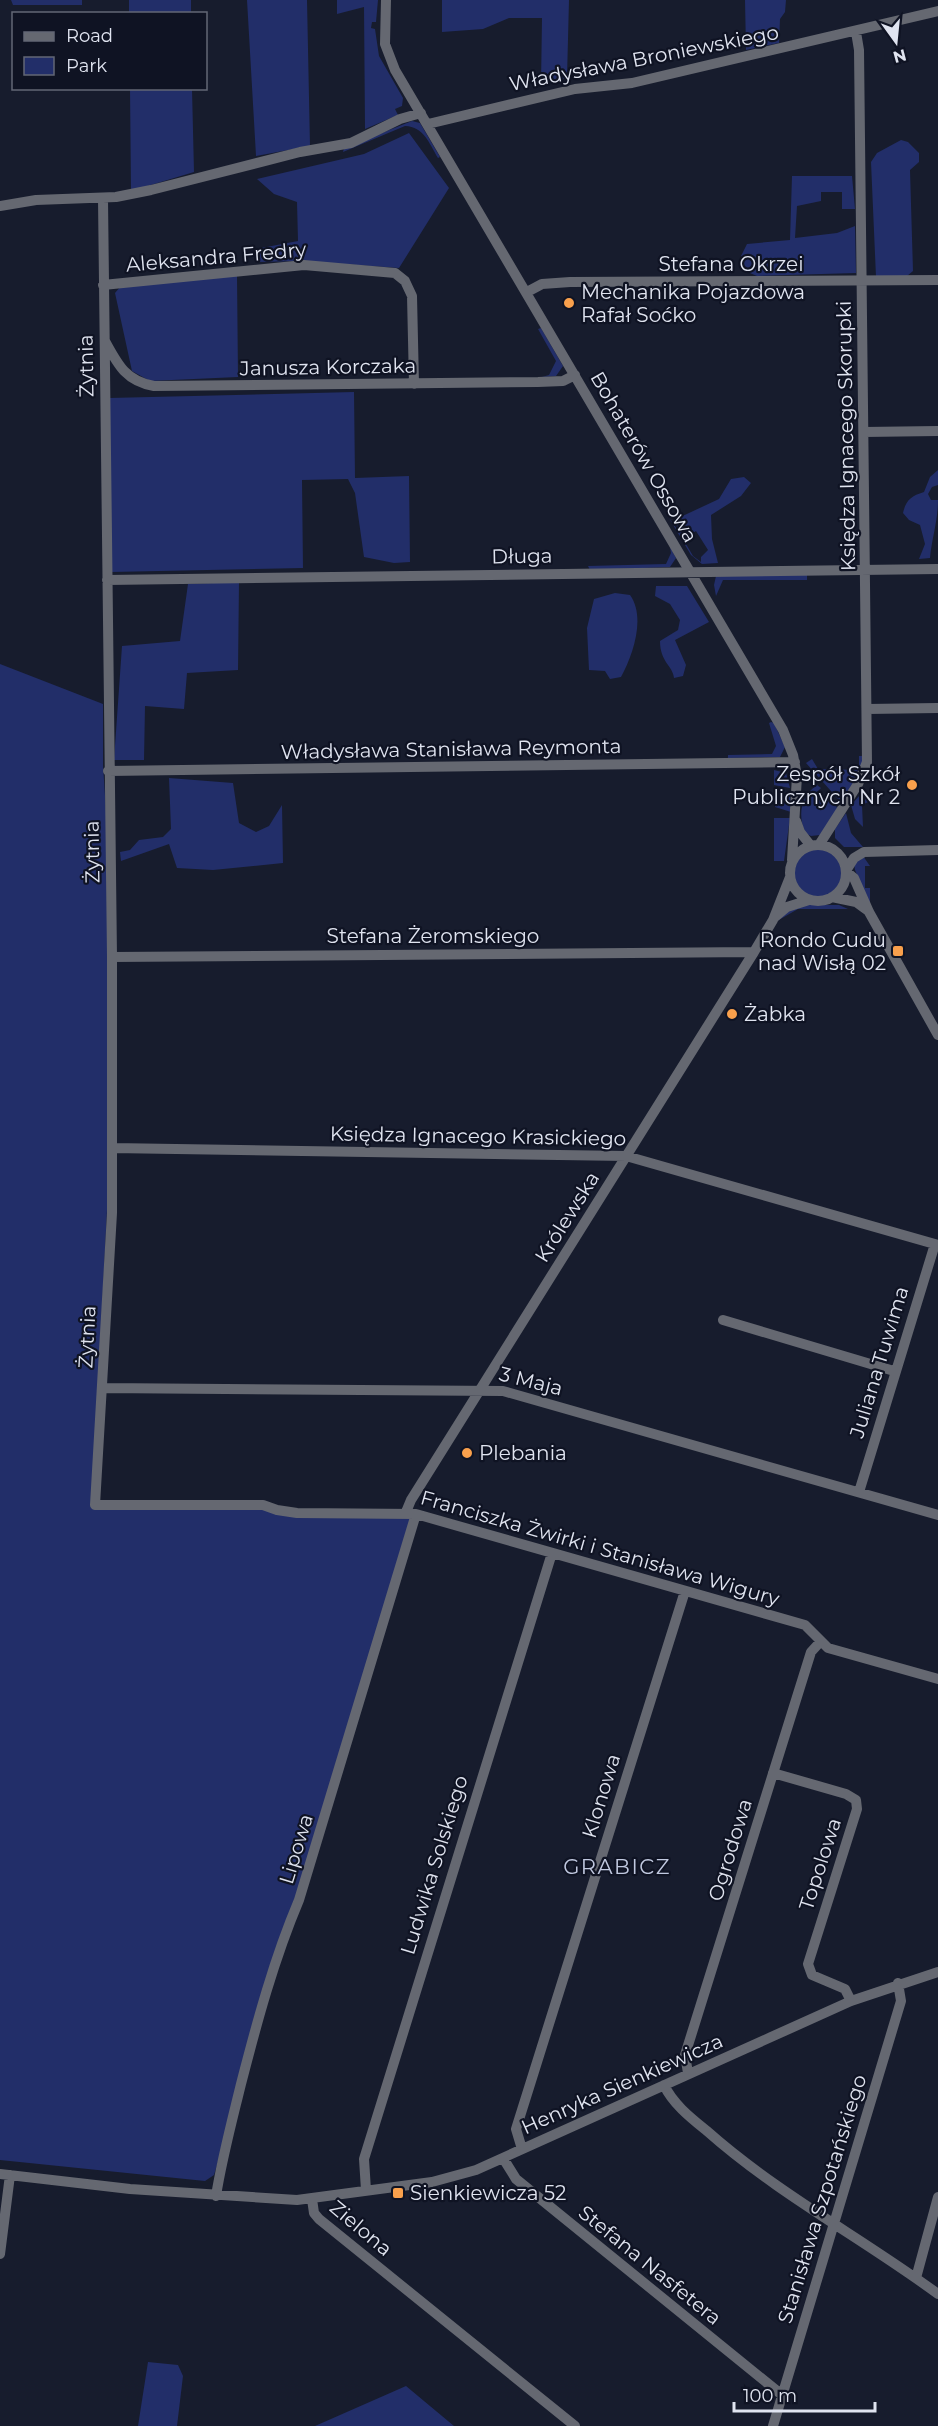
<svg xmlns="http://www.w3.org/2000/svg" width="938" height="2426" viewBox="0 0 938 2426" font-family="Montserrat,sans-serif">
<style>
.green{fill:#222e69;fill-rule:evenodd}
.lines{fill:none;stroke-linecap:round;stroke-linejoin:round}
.minor{stroke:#656871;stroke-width:10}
.poi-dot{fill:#f9a04c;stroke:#0f1323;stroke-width:2}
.labels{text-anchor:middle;stroke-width:4.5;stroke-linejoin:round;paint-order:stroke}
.street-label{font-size:20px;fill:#e0e4f0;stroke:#0f1323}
.poi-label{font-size:20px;fill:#e0e4f0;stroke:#0f1323;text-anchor:start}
.neighbourhood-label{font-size:21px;letter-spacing:1.5px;fill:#c1c9e0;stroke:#0f1323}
</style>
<rect width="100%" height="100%" fill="#171c2d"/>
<!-- green -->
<path class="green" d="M11 0H82V5H13Z
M129 0H191V13H129Z
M247 0H307L310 146 256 156Z
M337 0H378L376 22H372L371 28 375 29 379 56 403 98 402 106 395 109 398 115 365 129 364 7 337 14Z
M442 0H569L567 78 541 84 542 18H509L483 29 442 32Z
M745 0H786L785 12 780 19 779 43 746 50Z
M130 89H192L194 172 131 191Z
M412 121 420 123 440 157 438 158C429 143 424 127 405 126L343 152 344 148Z
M409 133 449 188 399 268 300 261 258 262 256 249 298 241 297 202 274 194 257 179 364 154Z
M901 140 908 142 919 153V162L910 170 913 271 907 276 876 277 871 162 877 153Z
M792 176H852L855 209H842V192H821V201L797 206 795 238 837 233 855 226 856 273 757 276 743 270 741 256 747 244 790 240Z
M237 275 238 377 150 381 132 371 115 293 121 286Z
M541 328 563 366 556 376 542 377 549 375 556 361 538 329Z
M354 392 355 478 409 476 410 562 394 563 364 557 355 493 348 479 302 480 303 568 111 572 109 398Z
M938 470V485L932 487 928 494 931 500H938C938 521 932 537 930 558L919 559 925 544 920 525 909 520 903 513C906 500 911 496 924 492L930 477Z
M744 477 751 483 741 496 711 515 712 539 718 563 702 564 691 555 669 518 681 535 674 520 719 499 731 479ZM696 531 708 550 701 557V562L693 556 683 539Z
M670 547 676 558 670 567 590 570 588 566 666 564 671 553Z
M807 575V580H723L716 596 714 585 716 576Z
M239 582 238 670 187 673 184 709 145 706 144 760H114L122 646 180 641 188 584Z
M656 586H687L709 622 675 640 686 665 683 676 674 678C673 666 660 662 660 641L678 630 680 620 670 604 655 596Z
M615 593 630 595C646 617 633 655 621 677L610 679 605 671 589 670 587 628 594 599Z
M0 664 103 704V765L116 965 107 1210 92 1507 259 1508 411 1517 214 2175 205 2181 0 2160Z
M771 722 774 723 785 747 780 757 728 758V755L772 754 776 746 769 723Z
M859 756H863L862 766 844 800H839L806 763 812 759 818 769 859 770Z
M774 770 786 773 790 788 774 785Z
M169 778 233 783 239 823 256 832 269 826 282 805 283 863 213 870 177 868 169 844 121 861 120 852 130 850 139 840 163 837 171 829Z
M817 785 821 788 817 792 824 800 829 796 838 809 820 835 811 836 805 833C798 815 800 797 817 785Z
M774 792 790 795 791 812 775 807Z
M860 795 868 797 870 801 862 805 863 827 855 819 851 805Z
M846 813 851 833 863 847H844L835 838V829Z
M774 818H790L784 861H774Z
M794 873a24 24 0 1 1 48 0a24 24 0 1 1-48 0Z
M863 856 870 866H865V888H870V905L855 870 854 864Z
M796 905H839L848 909H798L777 921Z
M148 2362 178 2365 183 2376 177 2426H138Z
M406 2386 454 2426H315Z"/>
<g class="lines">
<!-- minor -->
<path class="minor" d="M386 0 385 44 395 70 783 730 793 755 797 776 792 860
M428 124 575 89 632 83 938 11
M103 199 112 957V1213L95 1505H263L277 1510 297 1513 416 1514 805 1625 828 1648 938 1679
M0 206 36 200 116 197 151 190 300 152 351 143 400 119 421 113
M103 285 304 265 395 273 405 281 412 296 414 384
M527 292 542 284 570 282 938 280
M105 341C118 365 126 381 154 386L538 382 563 381 575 375
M864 432 938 431
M107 580 938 569
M867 709 938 708
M108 771 795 762
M796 821 800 832 811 846
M790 873a28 28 0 1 1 56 0a28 28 0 1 1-56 0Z
M819 845 858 784 867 762 859 50 856 32
M847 869 854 858 864 852 938 850
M848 873 854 878 869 912 938 1035
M832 897 856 902 867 910
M775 917 787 907 809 900
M112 957 754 952
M112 1148 626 1156 938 1245
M723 1320 894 1371
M102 1388 503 1391 938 1515
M859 1492 935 1244
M406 1512 411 1500 754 952 773 920 790 877
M773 1773 846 1794 856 1800 857 1809 808 1964 812 1975 845 1989 851 2001
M688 2073 685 2055 811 1652 821 1641
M664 2085C673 2104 691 2118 707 2131 778 2194 862 2238 938 2294
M522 2149 516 2129 685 1591
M503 2158 516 2179 782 2395
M0 2174 130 2189 297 2200 432 2182 476 2170 851 2001 938 1972
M366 2190 364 2159 552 1553
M216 2196C222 2158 232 2121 241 2084 257 2022 274 1959 299 1900L416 1514
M312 2199 314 2213 319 2219 575 2426
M0 2254 10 2175
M916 2278 938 2197
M773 2426 901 2001 898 1983"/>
</g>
<!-- markers -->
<g class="poi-dot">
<circle cx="569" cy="303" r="6"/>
<circle cx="912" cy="785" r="6"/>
<rect x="892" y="945" width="12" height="12" rx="3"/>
<circle cx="732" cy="1014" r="6"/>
<circle cx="467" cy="1453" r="6"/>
<rect x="392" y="2187" width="12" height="12" rx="3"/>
</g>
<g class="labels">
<!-- street labels -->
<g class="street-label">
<text transform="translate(644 58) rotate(-11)" y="7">Władysława Broniewskiego</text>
<text transform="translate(216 257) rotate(-5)" y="7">Aleksandra Fredry</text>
<text x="731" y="271">Stefana Okrzei</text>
<text transform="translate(86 366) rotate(-91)" y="7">Żytnia</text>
<text transform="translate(328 367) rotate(-1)" y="7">Janusza Korczaka</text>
<text transform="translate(846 436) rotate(-91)" y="7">Księdza Ignacego Skorupki</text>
<text transform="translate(644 457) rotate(60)" y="7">Bohaterów Ossowa</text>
<text transform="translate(522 556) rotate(-1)" y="7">Długa</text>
<text transform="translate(451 749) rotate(-1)" y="7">Władysława Stanisława Reymonta</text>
<text transform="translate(92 852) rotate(-91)" y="7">Żytnia</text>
<text x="433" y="943">Stefana Żeromskiego</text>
<text transform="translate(478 1136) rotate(1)" y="7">Księdza Ignacego Krasickiego</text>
<text transform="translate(567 1217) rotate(-58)" y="7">Królewska</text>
<text transform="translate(87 1337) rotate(-87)" y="7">Żytnia</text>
<text transform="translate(879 1362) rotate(-73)" y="7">Juliana Tuwima</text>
<text transform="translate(531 1381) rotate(14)" y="7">3 Maja</text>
<text transform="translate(600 1548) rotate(16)" y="7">Franciszka Żwirki i Stanisława Wigury</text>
<text transform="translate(601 1796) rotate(-73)" y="7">Klonowa</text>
<text transform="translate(296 1849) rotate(-73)" y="7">Lipowa</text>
<text transform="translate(730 1850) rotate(-73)" y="7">Ogrodowa</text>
<text transform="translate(820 1864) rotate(-72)" y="7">Topolowa</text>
<text transform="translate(434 1865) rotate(-73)" y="7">Ludwika Solskiego</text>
<text transform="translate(622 2084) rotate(-24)" y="7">Henryka Sienkiewicza</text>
<text transform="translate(822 2199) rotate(-73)" y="7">Stanisława Szpotańskiego</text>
<text transform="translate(361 2228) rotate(40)" y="7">Zielona</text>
<text transform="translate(650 2265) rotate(39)" y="7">Stefana Nasfetera</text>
</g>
<!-- poi labels -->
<g class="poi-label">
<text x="581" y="299">Mechanika Pojazdowa<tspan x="581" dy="23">Rafał Soćko</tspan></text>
<text x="900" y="781" text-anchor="end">Zespół Szkół<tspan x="900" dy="23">Publicznych Nr 2</tspan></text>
<text x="886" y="947" text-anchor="end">Rondo Cudu<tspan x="886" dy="23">nad Wisłą 02</tspan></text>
<text x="744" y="1021">Żabka</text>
<text x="479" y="1460">Plebania</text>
<text x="410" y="2200">Sienkiewicza 52</text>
</g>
<!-- neighbourhood labels -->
<g class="neighbourhood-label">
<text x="617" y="1874">GRABICZ</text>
</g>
</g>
<!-- legend -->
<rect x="12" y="12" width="195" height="78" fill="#0f1323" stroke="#636775" stroke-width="1.5"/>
<rect x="24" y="32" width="30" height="9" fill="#656871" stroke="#636775" stroke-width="1.5"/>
<text x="66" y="42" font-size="18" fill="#e0e4f0">Road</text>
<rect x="24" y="57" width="30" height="18" fill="#222e69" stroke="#636775" stroke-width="1.5"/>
<text x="66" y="72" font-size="18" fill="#e0e4f0">Park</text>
<!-- north arrow -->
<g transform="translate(896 42) rotate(165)" stroke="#0f1323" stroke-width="4.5" paint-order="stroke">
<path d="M0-4.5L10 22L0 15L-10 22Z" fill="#e0e4f0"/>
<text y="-9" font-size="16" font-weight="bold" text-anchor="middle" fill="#e0e4f0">N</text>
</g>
<!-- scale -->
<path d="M734 2402v9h141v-9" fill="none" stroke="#e0e4f0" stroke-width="3"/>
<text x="743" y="2402" font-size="18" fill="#e0e4f0" stroke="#0f1323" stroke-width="4.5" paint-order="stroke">100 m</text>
</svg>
